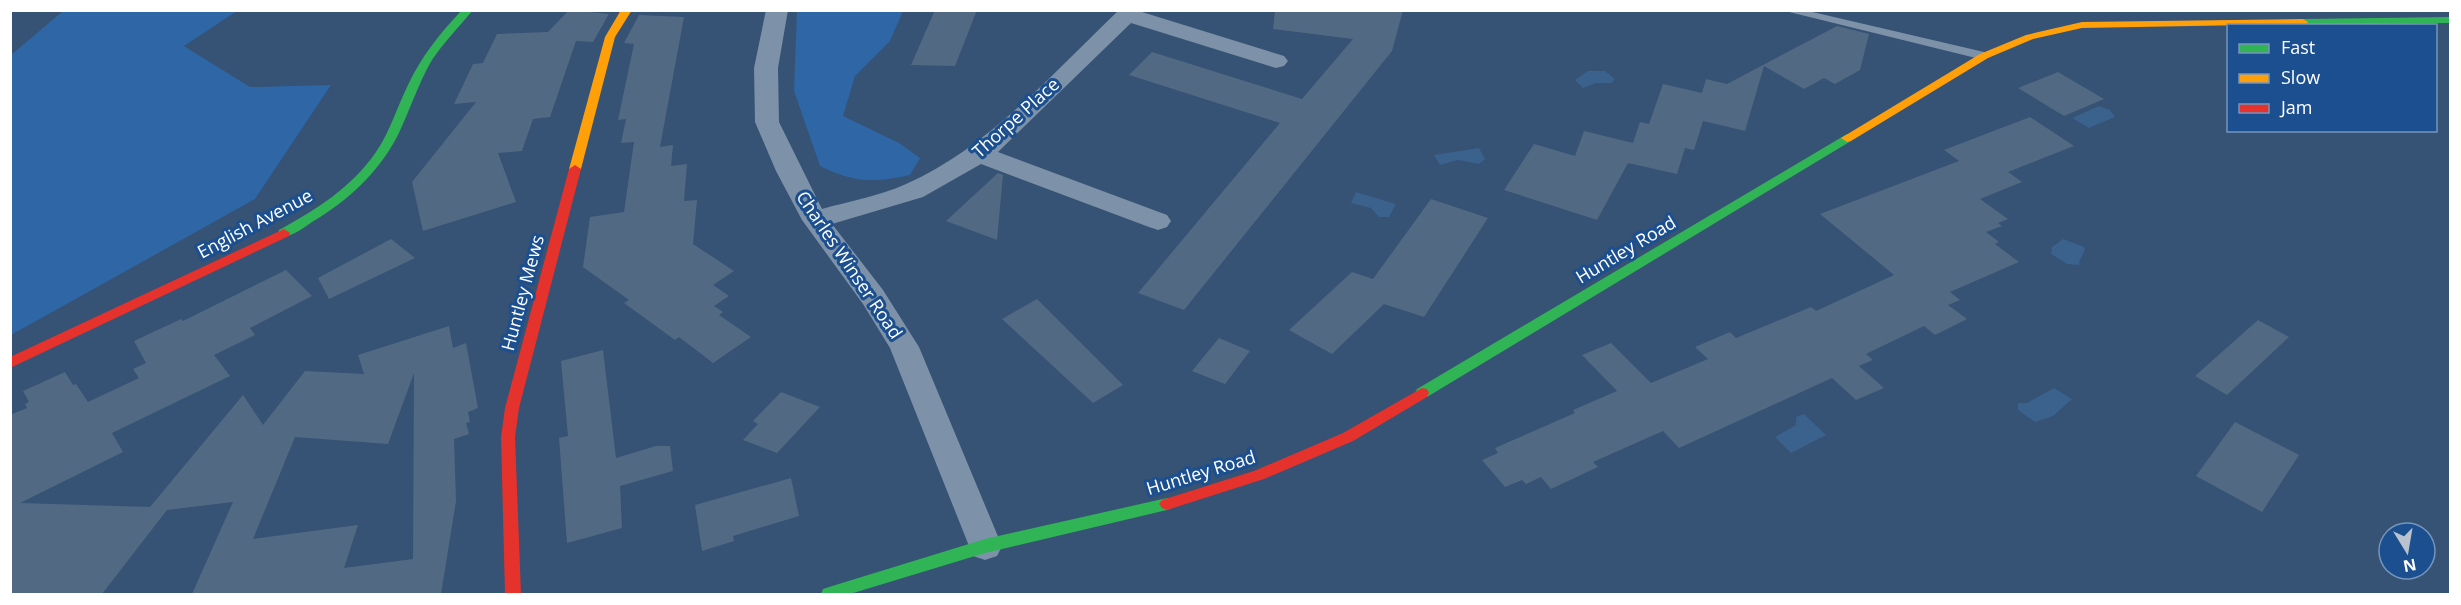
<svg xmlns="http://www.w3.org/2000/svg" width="2461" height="605" viewBox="0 0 2461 605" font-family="'Open Sans',sans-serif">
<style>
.green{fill:#2f66a5}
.water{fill:#3b618d}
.building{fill:#526984;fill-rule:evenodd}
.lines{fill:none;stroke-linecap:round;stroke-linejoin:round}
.lane{fill:#7d92a8;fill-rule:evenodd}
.street{fill:#7d92a8;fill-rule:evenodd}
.fast{fill:#30b455;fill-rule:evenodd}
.slow{fill:#ff9f0a;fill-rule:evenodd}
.jam{fill:#e5322d;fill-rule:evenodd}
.labels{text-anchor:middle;stroke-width:6;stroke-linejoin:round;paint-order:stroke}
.street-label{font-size:18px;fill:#fff;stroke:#1b4f8f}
</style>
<rect width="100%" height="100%" fill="#365274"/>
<!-- green -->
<path class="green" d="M63 11H237L184 46 250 87 331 85 255 199 11 335V55Z
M797 11H903L890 41 855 76 843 116 899 143 920 158 910 175C873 183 855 183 820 166L794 91Z"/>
<!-- water -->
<path class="water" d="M1588 71H1605L1615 79 1611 83H1596L1583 88 1575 80Z
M2099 106 2110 110 2115 117 2089 128 2072 118Z
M1479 148 1485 159 1479 164 1458 160 1440 165 1434 155Z
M1356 192 1396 204 1389 217H1379L1371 208 1351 203Z
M2063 239 2084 247 2085 250 2079 262 2080 265 2067 264 2051 254 2052 247Z
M2054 388 2072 399 2053 416 2035 422 2018 410V403H2027Z
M1804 414 1826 435 1791 453 1775 437 1796 425V417Z"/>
<!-- building -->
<path class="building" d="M569 10 609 14 593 42 576 41 550 117 533 119 522 151 498 153 516 202 423 231 412 182 476 102 454 104 473 64 483 63 497 34 548 32Z
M935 10H977L955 66 911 65Z
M1275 10H1403L1392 51 1184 310 1138 293 1280 123 1129 75 1152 52 1302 99 1353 39 1273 29Z
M639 15 684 17 660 147 673 145 671 166 687 164 684 201 697 200 693 244 734 271 713 285 729 296 714 306 723 312 719 315 751 337 713 363 679 337 675 340 624 303 629 300 583 267 590 217 624 212 634 142 621 143 626 119 618 120 634 44 624 43Z
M1837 26 1869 34 1860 70 1835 84 1824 78 1804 89 1764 66 1745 131 1703 121 1694 150 1685 148 1677 174 1628 163 1597 220 1504 190 1534 144 1575 156 1584 131 1633 143 1640 122 1649 124 1663 84 1702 93 1706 79 1727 84Z
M2058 72 2104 99 2064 116 2018 88Z
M2030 117 2074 146 2008 172 2022 182 1980 199 2008 219 1998 223 2002 226 1986 232 1999 242 1995 244 2019 262 1950 292 1960 300 1948 305 1967 319 1935 335 1924 326 1866 354 1873 360 1859 366 1884 388 1856 400 1832 378 1679 448 1663 431 1593 462 1598 467 1551 489 1541 477 1526 484 1522 480 1505 487 1482 460 1498 453 1495 448 1575 413 1573 410 1617 391 1582 355 1611 343 1651 383 1708 359 1695 347 1730 332 1736 338 1811 307 1816 311 1894 275 1820 214 1959 161 1944 150Z
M998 173 1003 175 997 240 946 221Z
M1431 199 1488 218 1424 317 1384 304 1332 354 1289 330 1352 272 1373 279Z
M391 239 415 258 329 299 318 278Z
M286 270 312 296 250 328 255 335 214 355 230 376 112 433 123 452 20 503 150 507 243 395 263 425 305 371 364 374 358 355 449 326 453 348 466 343 478 408 468 412 470 422 466 423 469 434 454 439 456 501 441 594H192L233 502 167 510 102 594H10V415L27 408 25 404 29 402 23 391 65 372 73 385 76 384 88 402 139 378 133 369 146 363 134 341 181 319 183 321ZM414 373 413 559 344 568 358 525 253 539 295 437 388 444Z
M1037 299 1123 385 1093 403 1002 319Z
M2258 320 2289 337 2227 395 2195 376Z
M1219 338 1250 351 1225 384 1192 371Z
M603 350 616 458 656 446H670L673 471 620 486 622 528 567 543 559 438 568 436 561 361Z
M781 392 820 407 777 453 743 440 758 424 753 421Z
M2235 422 2299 455 2262 512 2196 476Z
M791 478 799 516 733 536 734 541 702 551 695 505Z"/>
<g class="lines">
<!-- lane -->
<path class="lane" d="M1781 10H1804L1984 52 1990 56 1984 60Z"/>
<!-- street -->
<path class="street" d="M766 10H788L778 68 779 122 822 209C850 201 880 196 906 184 987 149 1055 71 1119 10H1143L1142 12 1284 56 1288 61 1284 66 1276 68 1131 23 998 152 1167 215 1171 221 1167 227 1158 230 1149 227 981 164 923 197 832 224 883 290 919 347 1002 546 997 556 985 560 973 556 890 348 863 304 802 220 776 171 755 122 754 68Z"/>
<!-- fast -->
<path class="fast" d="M462 10H473C459 27 444 42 432 60 418 84 410 110 398 135 379 172 348 201 312 222 303 228 290 239 279 236L278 233 279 230C316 210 352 187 376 152 390 132 397 107 408 85 421 57 440 33 462 10Z
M2450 17V23L2303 25 2298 22 2303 19Z
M1847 134 1853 138 1851 141 1427 397H1417L1415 393 1417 389Z
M1167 498 1172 500 1175 504 1172 508 1167 510 985 553 850 594H821L823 589 829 587 985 539Z"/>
<!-- slow -->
<path class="slow" d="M621 10H632L615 37 581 169 579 172H571L569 169 605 37Z
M2303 19 2308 22 2307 24 2082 28 2033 39 1988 58 1851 141 1847 142 1841 138 1980 54 2026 35 2082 22Z"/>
<!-- jam -->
<path class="jam" d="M575 165 581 169 519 408 515 437 521 594H505L501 437 505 408 569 169Z
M284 229 290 233 289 236 10 368V357Z
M1422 388 1427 389 1429 393 1427 397 1353 441 1264 479 1167 510 1162 508 1159 504 1162 500 1254 471 1343 433Z"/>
</g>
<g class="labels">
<!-- street labels -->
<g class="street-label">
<text transform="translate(1016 118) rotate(-42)" y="6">Thorpe Place</text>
<text transform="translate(255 224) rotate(-28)" y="6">English Avenue</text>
<text transform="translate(1626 250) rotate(-31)" y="6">Huntley Road</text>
<text transform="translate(849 265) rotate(56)" y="6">Charles Winser Road</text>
<text transform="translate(523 293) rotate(-75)" y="6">Huntley Mews</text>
<text transform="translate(1201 473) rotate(-17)" y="6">Huntley Road</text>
</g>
</g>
<!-- border -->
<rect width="2461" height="605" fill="none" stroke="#ffffff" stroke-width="24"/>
<!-- legend -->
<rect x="2227" y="24" width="210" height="108" fill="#1b4f8f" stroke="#7695bc" stroke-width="1.5"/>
<rect x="2239" y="44" width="30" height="9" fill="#30b455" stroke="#7695bc" stroke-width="1.5"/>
<text x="2281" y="54" font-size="18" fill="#ffffff">Fast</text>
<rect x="2239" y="74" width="30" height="9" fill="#ff9f0a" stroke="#7695bc" stroke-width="1.5"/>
<text x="2281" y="84" font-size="18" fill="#ffffff">Slow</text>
<rect x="2239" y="104" width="30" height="9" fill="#e5322d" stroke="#7695bc" stroke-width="1.5"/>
<text x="2281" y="114" font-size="18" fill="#ffffff">Jam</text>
<!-- north arrow -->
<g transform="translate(2407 551) rotate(169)"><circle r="28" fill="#1b4f8f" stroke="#7695bc" stroke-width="1.5"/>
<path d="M0-4.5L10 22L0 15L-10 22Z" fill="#b9c2ce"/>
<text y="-9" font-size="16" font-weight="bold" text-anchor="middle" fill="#ffffff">N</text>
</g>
</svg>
